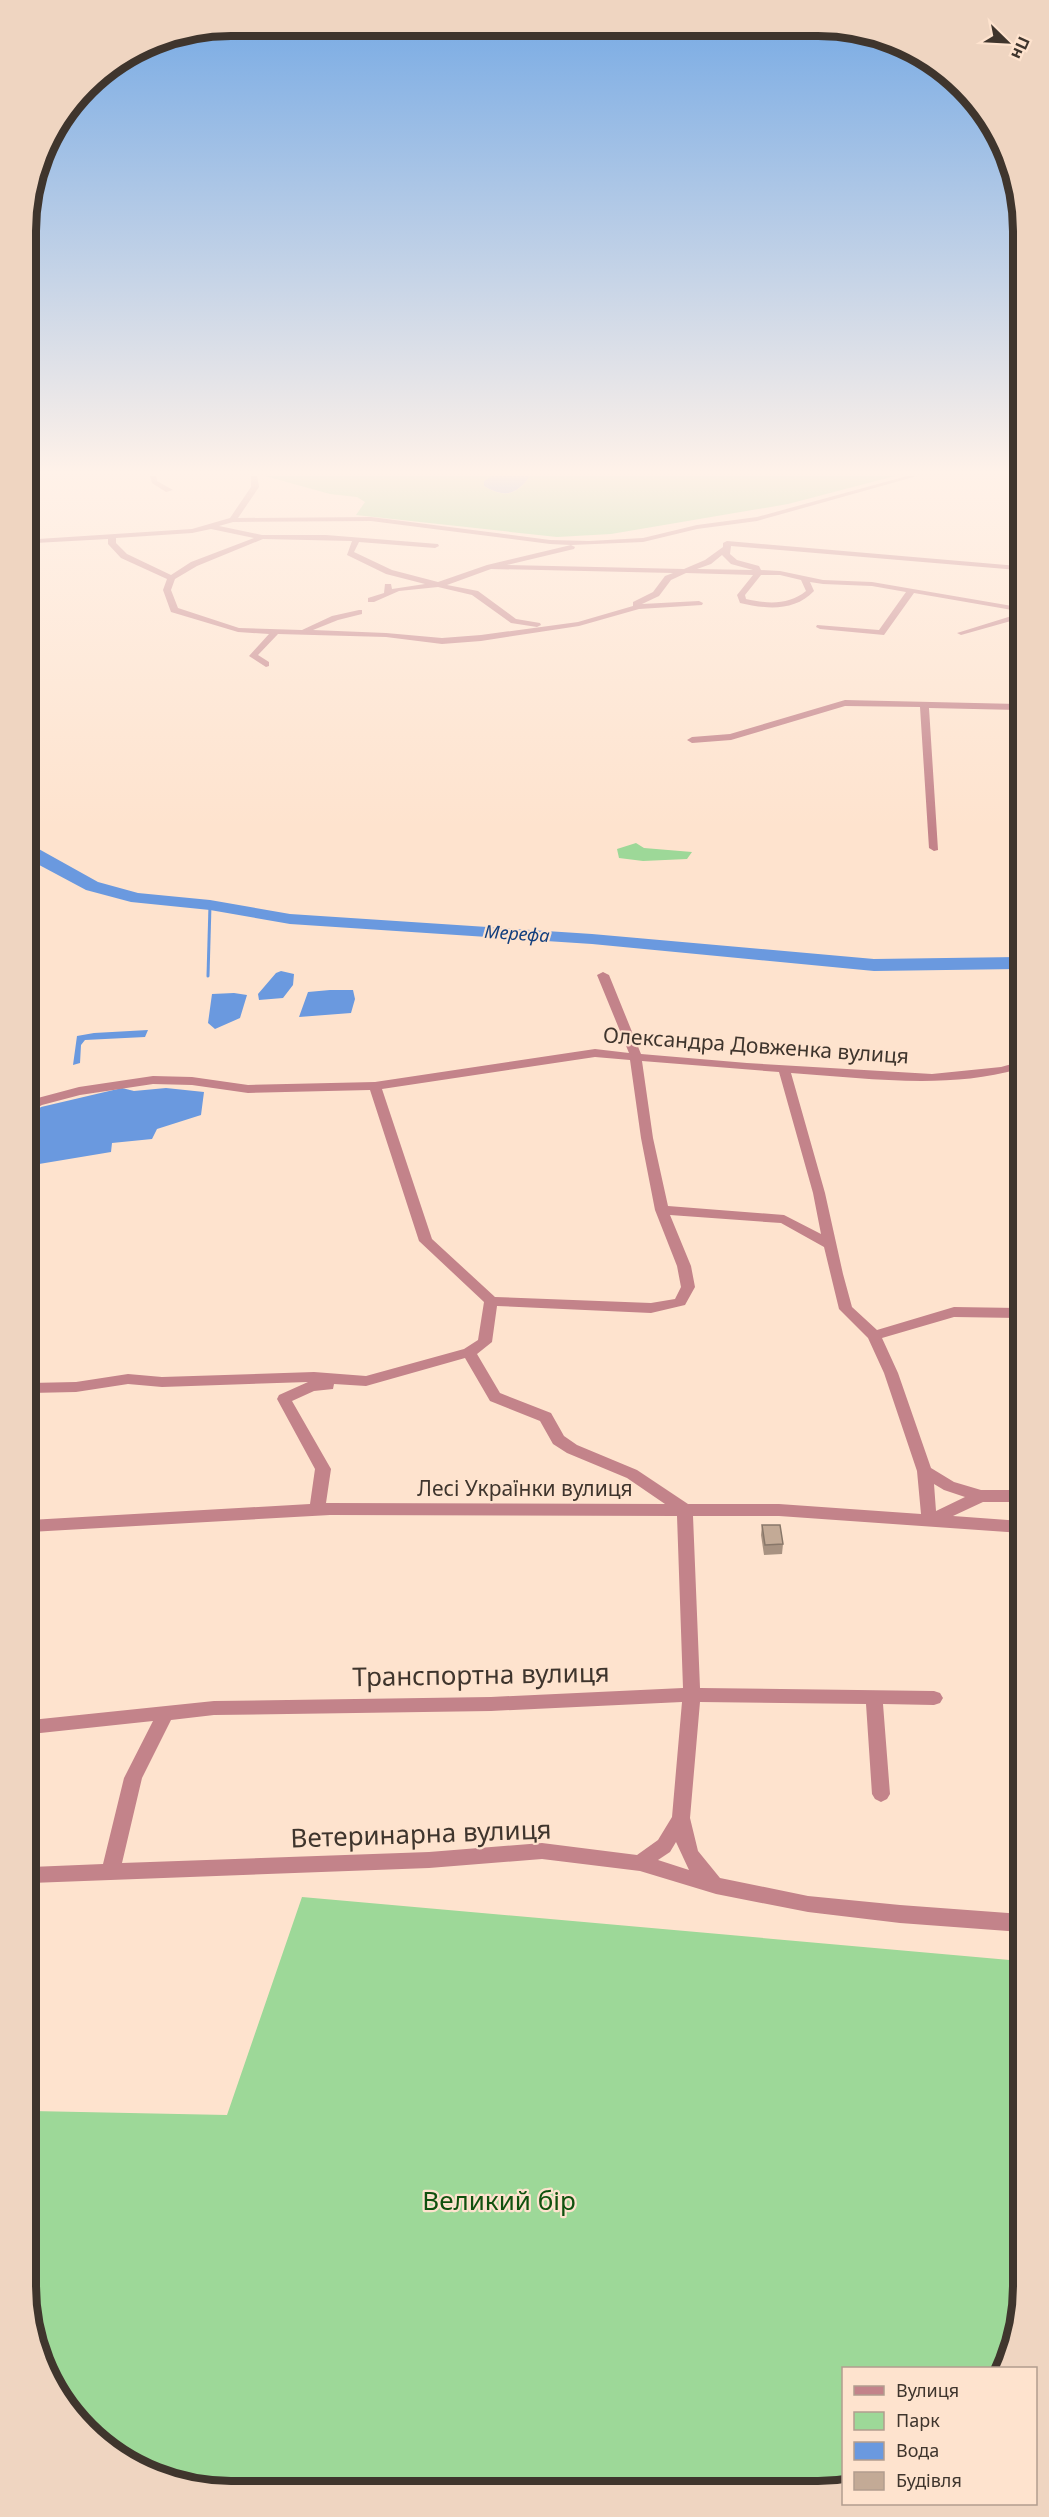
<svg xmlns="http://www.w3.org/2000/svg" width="1049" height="2517" viewBox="0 0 1049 2517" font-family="'Noto Sans',sans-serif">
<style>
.green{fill:#9dd898}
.water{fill:#6a99df}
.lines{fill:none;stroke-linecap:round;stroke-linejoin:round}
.stream{stroke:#6a99df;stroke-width:3}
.river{fill:#6a99df;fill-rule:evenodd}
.minor{fill:#c3838a;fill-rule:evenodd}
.wall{fill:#a89281}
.building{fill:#c3aa96;stroke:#887769;stroke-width:1.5}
.labels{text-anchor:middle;stroke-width:4.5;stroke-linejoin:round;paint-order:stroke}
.far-water-label{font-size:18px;font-style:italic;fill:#133f7e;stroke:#fee3ce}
.street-label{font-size:21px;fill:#3f352d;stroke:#fee3ce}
.near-street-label{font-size:26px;fill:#3f352d;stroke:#fee3ce}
.near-park-label{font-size:26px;fill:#10510e;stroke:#fee3ce}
.rim{fill:none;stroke:#3f352d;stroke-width:8}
</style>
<rect width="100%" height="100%" fill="#fee3ce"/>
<!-- green -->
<path class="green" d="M265 476H492L484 486C505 499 517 495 530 476H895L788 504 611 534 557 537 356 515 365 502 357 497 330 494Z
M636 843 644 848 692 852 687 859 643 861 619 858 617 849Z
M302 1897 1021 1961 1023 2299 1005 2368H844L843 2485 192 2488 95 2440 53 2389 32 2339V2111L227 2115Z"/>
<!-- water -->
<path class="water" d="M492 476H530C517 494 506 499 484 486V481Z
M281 971 294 974 293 985 283 998 259 1000 258 994 276 973Z
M330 990H353L355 999 351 1013 299 1017 308 992Z
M234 993 247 995 240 1018 215 1029 208 1023 212 994Z
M148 1030 145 1037 85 1040 81 1045 80 1063 73 1065 77 1036 94 1033Z
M122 1088 134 1091 166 1088 204 1092 201 1115 157 1129 152 1139 112 1143 111 1152 39 1164 29 1117 41 1107Z"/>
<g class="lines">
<!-- stream -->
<path class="stream" d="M208 976 210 905"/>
<!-- river -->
<path class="river" d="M28 843 98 882 138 893 210 900 290 914 592 934 874 959 1019 957V969L874 971 592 944 290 924 210 910 131 902 86 890 28 859Z"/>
<!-- minor -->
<path class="minor" d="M150 476H156L157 481 173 490 166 492 152 483Z
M251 476H257L259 487 238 518 371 517 550 540 589 541 643 538 697 525 757 517 907 476H917L757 521 697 529 643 542 571 545 575 547 574 549 507 565 684 569 705 560 723 547V543L727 541 1018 566V570L731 546 730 554 737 560 759 566 761 570 780 571 823 580 872 582 1018 607V611L914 593 884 635 820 629 816 627 817 625 879 630 906 592 872 586 823 584 810 582 814 591C794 612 766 609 740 603L737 595 753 575 686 573 671 580 659 596 642 604 699 601 703 603 702 605 639 609 579 626 481 641 442 644 386 637 278 634 258 655 269 662V666L266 667 249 656 269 634 238 632 171 612 163 590 167 579 121 558 108 544V539L35 543 31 541 27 519V500L31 502 38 539 192 529 230 518 251 487ZM371 521 550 544 571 545 487 565 438 582 392 570 354 552 359 542 435 548 439 546 438 544 326 535H262L219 526 233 522ZM211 529 254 538 191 562 171 575 127 554 116 543V538L192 533ZM263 539 352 541 347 555 386 574 425 584 392 589 391 584H385L384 593 368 598V602H374L399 591 438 587 472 595 511 623 537 627 541 625 540 623 516 619 478 591 447 585 491 569 673 573 665 576 653 592 633 602V606L578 622 481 635 442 638 386 633 313 630 338 620 362 614V610H359L332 616 302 630 239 628 178 608 171 590 175 579 197 566ZM722 555 731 564 753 570 697 569 711 564ZM761 575H780L801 580 806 591C789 605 768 604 746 599L745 595Z
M1018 614V619L961 635 957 633Z
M845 700 1018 704V710L929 708 938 850 934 851 929 848 920 707 845 706 731 740 692 743 687 740 692 737 730 734Z
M603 972 609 975 641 1054 747 1063 932 1074 1001 1067 1019 1062V1069C946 1090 866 1078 791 1073L825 1193 843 1274 852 1307 877 1330 954 1307 1020 1308V1318L954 1317 882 1338 898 1373 931 1468 954 1482 981 1490H1021V1502H983L953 1516 1021 1521V1533L779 1516H693L700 1688 934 1691 940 1693 943 1698 940 1703 934 1705 883 1704 890 1794 887 1799 881 1802 875 1799 872 1794 866 1704 700 1702 690 1818 698 1851 720 1878 808 1896 900 1905 1022 1914V1932L900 1923 808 1912 716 1894 640 1871 542 1859 429 1868 31 1883V1867L103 1864 124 1778 153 1721 31 1734V1720L214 1701 491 1697 683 1688 677 1516 330 1515 30 1532V1520L310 1504 315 1469 277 1399 279 1395 308 1382 162 1387 128 1384 76 1392 30 1393V1383L76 1382 128 1374 162 1377 314 1372 366 1376 464 1349 478 1340 484 1302 419 1241 370 1090 248 1093 192 1085 153 1084 80 1095 42 1105 29 1112V1103L34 1099 79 1087 153 1076 192 1077 248 1085 375 1082 595 1049 629 1053 597 975ZM595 1057 630 1060 641 1138 655 1210 677 1266 681 1287 675 1299 651 1303 495 1297 432 1239 382 1089ZM642 1061 779 1072 813 1193 821 1234 784 1215 668 1206 653 1138ZM670 1215 781 1223 824 1247 839 1309 868 1338 884 1373 917 1471 921 1514 779 1504H688L637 1470 577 1445 564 1436 551 1413 500 1393 477 1354 492 1342 497 1306 651 1313 685 1305 695 1287 691 1266ZM465 1358 490 1401 540 1421 553 1444 567 1453 627 1478 665 1504 326 1503 331 1469 292 1401 314 1391 333 1389 334 1384 366 1386ZM934 1484 944 1490 965 1497 936 1511ZM682 1702 672 1817 658 1840 637 1855 542 1843 429 1852 122 1863 142 1778 171 1720 214 1715 491 1711ZM676 1842 689 1870 658 1860 670 1852Z
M29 1162 35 1166 40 1190 36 1224 29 1228Z"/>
</g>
<!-- wall -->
<path class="wall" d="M762 1525 783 1544 782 1554 764 1555 761 1535Z"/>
<!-- building -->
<path class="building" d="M762 1525H780L783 1544 765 1545Z"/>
<!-- sky -->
<linearGradient id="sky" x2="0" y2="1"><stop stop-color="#75a9e4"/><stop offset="0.57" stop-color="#fff2e9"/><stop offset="1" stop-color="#fff2e9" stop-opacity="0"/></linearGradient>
<rect width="1049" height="828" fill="url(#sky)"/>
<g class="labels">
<!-- far-water labels -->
<g class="far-water-label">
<text transform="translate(517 934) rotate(4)" y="6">Мерефа</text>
</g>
<!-- street labels -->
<g class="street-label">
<text transform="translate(756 1046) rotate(4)" y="7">Олександра Довженка вулиця</text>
<text x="525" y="1496">Лесі Українки вулиця</text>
</g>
<!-- near-street labels -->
<g class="near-street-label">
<text transform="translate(481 1675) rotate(-1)" y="9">Транспортна вулиця</text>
<text transform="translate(421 1834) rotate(-2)" y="9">Ветеринарна вулиця</text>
</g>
<!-- near-park labels -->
<g class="near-park-label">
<text x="499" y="2210">Великий бір</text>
</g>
</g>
<!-- crop -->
<path d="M0 0H1049V2517H0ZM231 36H818A195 195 0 0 1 1013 231V2286A195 195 0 0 1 818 2481H231A195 195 0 0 1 36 2286V231A195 195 0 0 1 231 36Z" fill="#efd5c1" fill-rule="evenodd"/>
<path class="rim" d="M231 36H818A195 195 0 0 1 1013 231V2286A195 195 0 0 1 818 2481H231A195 195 0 0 1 36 2286V231A195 195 0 0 1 231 36Z"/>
<!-- legend -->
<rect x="842" y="2367" width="195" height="138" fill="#fee3ce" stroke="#b29d8e" stroke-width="1.5"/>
<rect x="854" y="2386" width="30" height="9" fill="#c3838a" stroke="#b29d8e" stroke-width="1.5"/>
<text x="896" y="2397" font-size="18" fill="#3f352d">Вулиця</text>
<rect x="854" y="2412" width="30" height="18" fill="#9dd898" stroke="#b29d8e" stroke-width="1.5"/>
<text x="896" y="2427" font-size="18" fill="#3f352d">Парк</text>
<rect x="854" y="2442" width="30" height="18" fill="#6a99df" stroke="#b29d8e" stroke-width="1.5"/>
<text x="896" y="2457" font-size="18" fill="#3f352d">Вода</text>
<rect x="854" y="2472" width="30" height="18" fill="#c3aa96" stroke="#b29d8e" stroke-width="1.5"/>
<text x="896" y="2487" font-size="18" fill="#3f352d">Будівля</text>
<!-- north arrow -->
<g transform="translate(1007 42) rotate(114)" stroke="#fee3ce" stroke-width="4.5" paint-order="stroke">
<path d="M0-4.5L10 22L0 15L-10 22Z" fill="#3f352d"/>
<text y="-9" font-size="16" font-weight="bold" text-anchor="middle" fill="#3f352d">Пн</text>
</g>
</svg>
